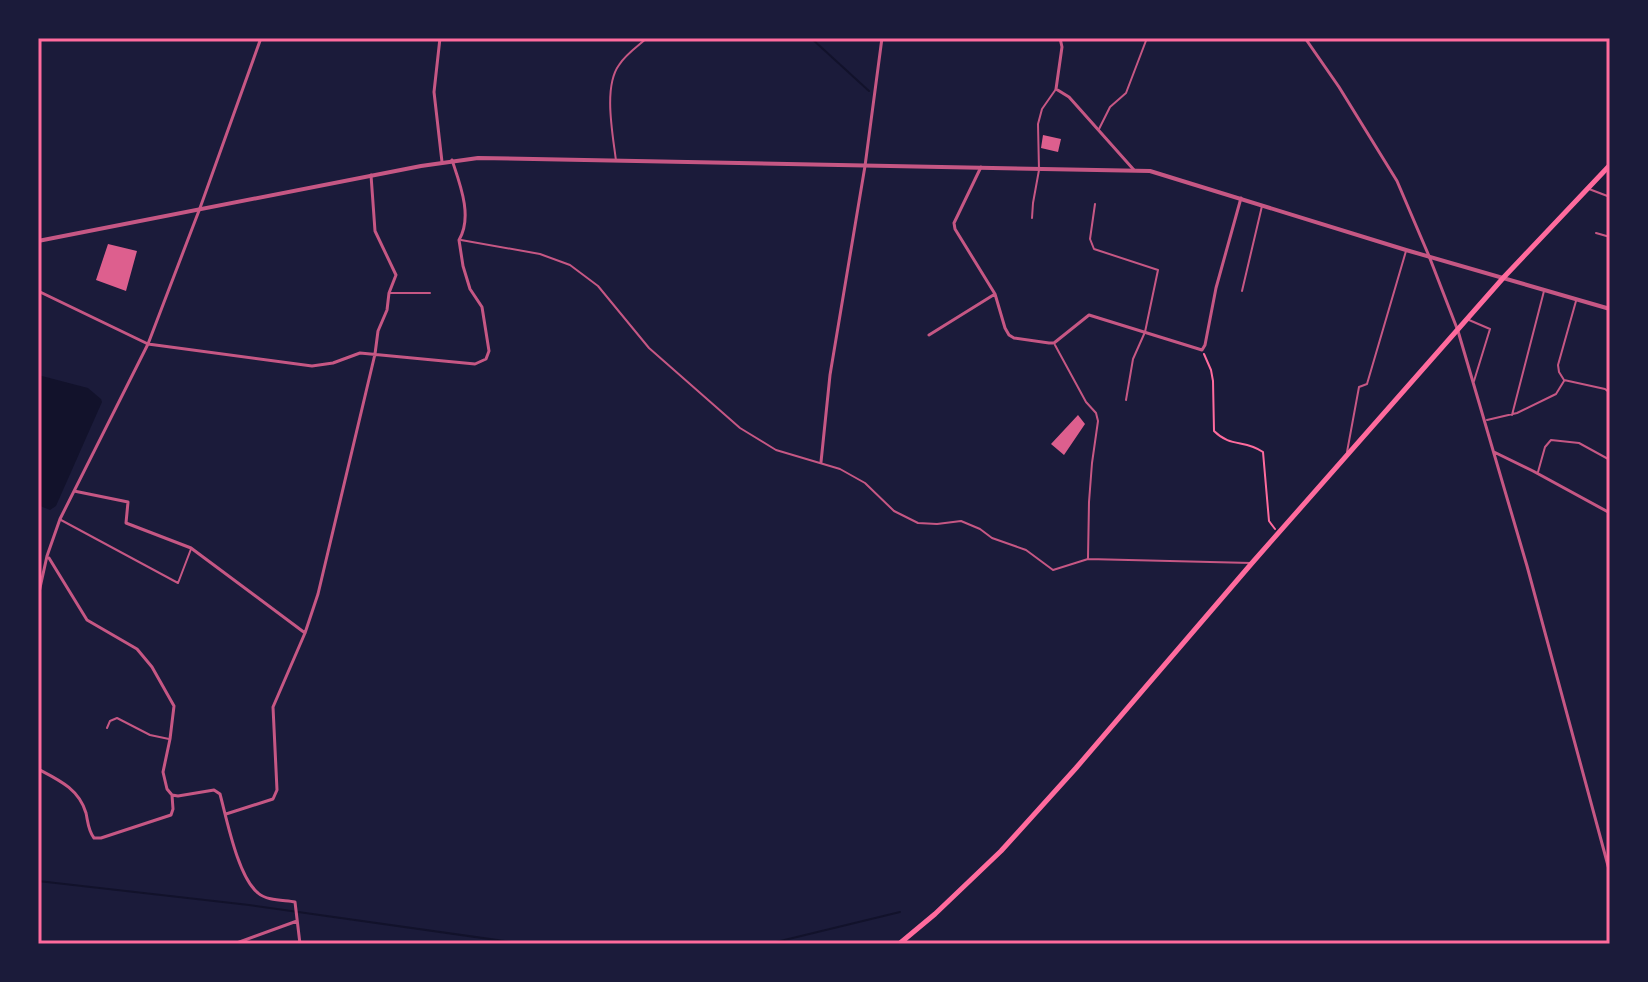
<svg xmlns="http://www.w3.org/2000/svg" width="1648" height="982" viewBox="0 0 1648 982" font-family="'Varela Round',sans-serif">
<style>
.water{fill:#12122b}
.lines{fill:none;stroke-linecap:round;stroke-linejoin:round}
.stream{stroke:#12122b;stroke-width:2}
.building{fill:#dd5f8e}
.path{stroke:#ff6b9d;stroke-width:2}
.service{stroke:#c65784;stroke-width:2}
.minor{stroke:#c65784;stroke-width:3}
.tertiary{stroke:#c65784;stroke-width:4}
.secondary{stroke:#ff6b9d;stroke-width:5}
.neatline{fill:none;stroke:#ff6b9d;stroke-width:3}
</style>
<rect width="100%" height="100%" fill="#1b1b3a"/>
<!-- water -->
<path class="water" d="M38 375 88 388 101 399 102 402 56 506 50 510 38 505Z"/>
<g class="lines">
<!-- stream -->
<path class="stream" d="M811 38 869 91
M38 881 249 905 525 944
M768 944 900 912"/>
</g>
<!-- building -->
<path class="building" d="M1043 135 1061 139 1058 152 1041 148Z
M108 244 137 251 126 291 96 280Z
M1078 415 1085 424 1064 455 1051 444Z"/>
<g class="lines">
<!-- path -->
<path class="path" d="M1204 354 1211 370 1213 381 1214 431C1231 448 1245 439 1263 452L1269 521 1275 529"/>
<!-- service -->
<path class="service" d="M1099 129 1110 107 1126 93 1147 38
M616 161C613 135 603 87 619 65 625 55 638 46 647 38
M1589 189 1610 197
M1095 204 1090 239 1094 249 1158 270 1145 332 1133 359 1126 400
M1032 218 1033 203 1039 170 1038 124 1042 109 1056 89
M1596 233 1610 237
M461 240 540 254 570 265 598 286 649 348 740 428 776 450 840 469 865 483 894 511 918 523 937 524 961 521 980 529 992 538 1026 550 1053 570 1088 559 1251 563
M1242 291 1262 206
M390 293H430
M1576 301 1558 365 1559 372 1564 380 1605 389 1610 393
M1469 320 1490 329 1474 381
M1055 345 1086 402 1096 413 1098 421 1092 463 1089 502 1088 558
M1512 415 1544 291
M1487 420 1517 413 1556 394 1564 381
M1347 452 1359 387 1367 384 1406 251
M1538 472 1545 447 1551 440 1579 443 1610 460
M61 520 178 583 191 549
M107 728 110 721 117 718 150 735 169 739"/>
<!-- minor -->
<path class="minor" d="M440 38 434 92 442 162
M1060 38 1062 47 1056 89 1069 97 1134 170
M1305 38 1339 87 1397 181 1429 256 1458 331 1527 566 1610 873
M981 167 954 223 955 229 995 294 1005 328 1009 335 1014 338 1049 343H1054L1089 315 1202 350 1205 345 1216 288 1241 198
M38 291 148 344 312 366 333 363 360 353 475 364 486 359 489 351 482 307 470 289 463 266 459 240C473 217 460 184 452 160
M929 335 995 294
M1494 452 1533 471 1610 513
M821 462 830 375 865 166 882 38
M74 491 128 502 126 523 191 548 305 633
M49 558 87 620 137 649 152 667 174 706 170 739 163 772 167 789 172 795 178 796 214 790 220 794C227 820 238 877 258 893 267 901 284 900 295 902L300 944
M38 597 47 556 60 519 148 344 200 208 261 38
M38 769C59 780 79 789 86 813 88 822 88 830 94 838H101L171 815 173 809 172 795
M226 814 273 799 277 790 273 707 305 633 318 594 375 354 378 331 387 310 389 293 396 275 375 231 371 175
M234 944 297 921"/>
<!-- tertiary -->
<path class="tertiary" d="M38 241 421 166 478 158 1150 171 1406 250 1610 309"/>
<!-- secondary -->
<path class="secondary" d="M899 944 935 914 1001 851 1076 768 1252 563 1504 277 1610 165"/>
</g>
<!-- border -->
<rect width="1648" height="982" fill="none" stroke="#1b1b3a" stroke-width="80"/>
<rect x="40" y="40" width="1568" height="902" class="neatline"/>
</svg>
